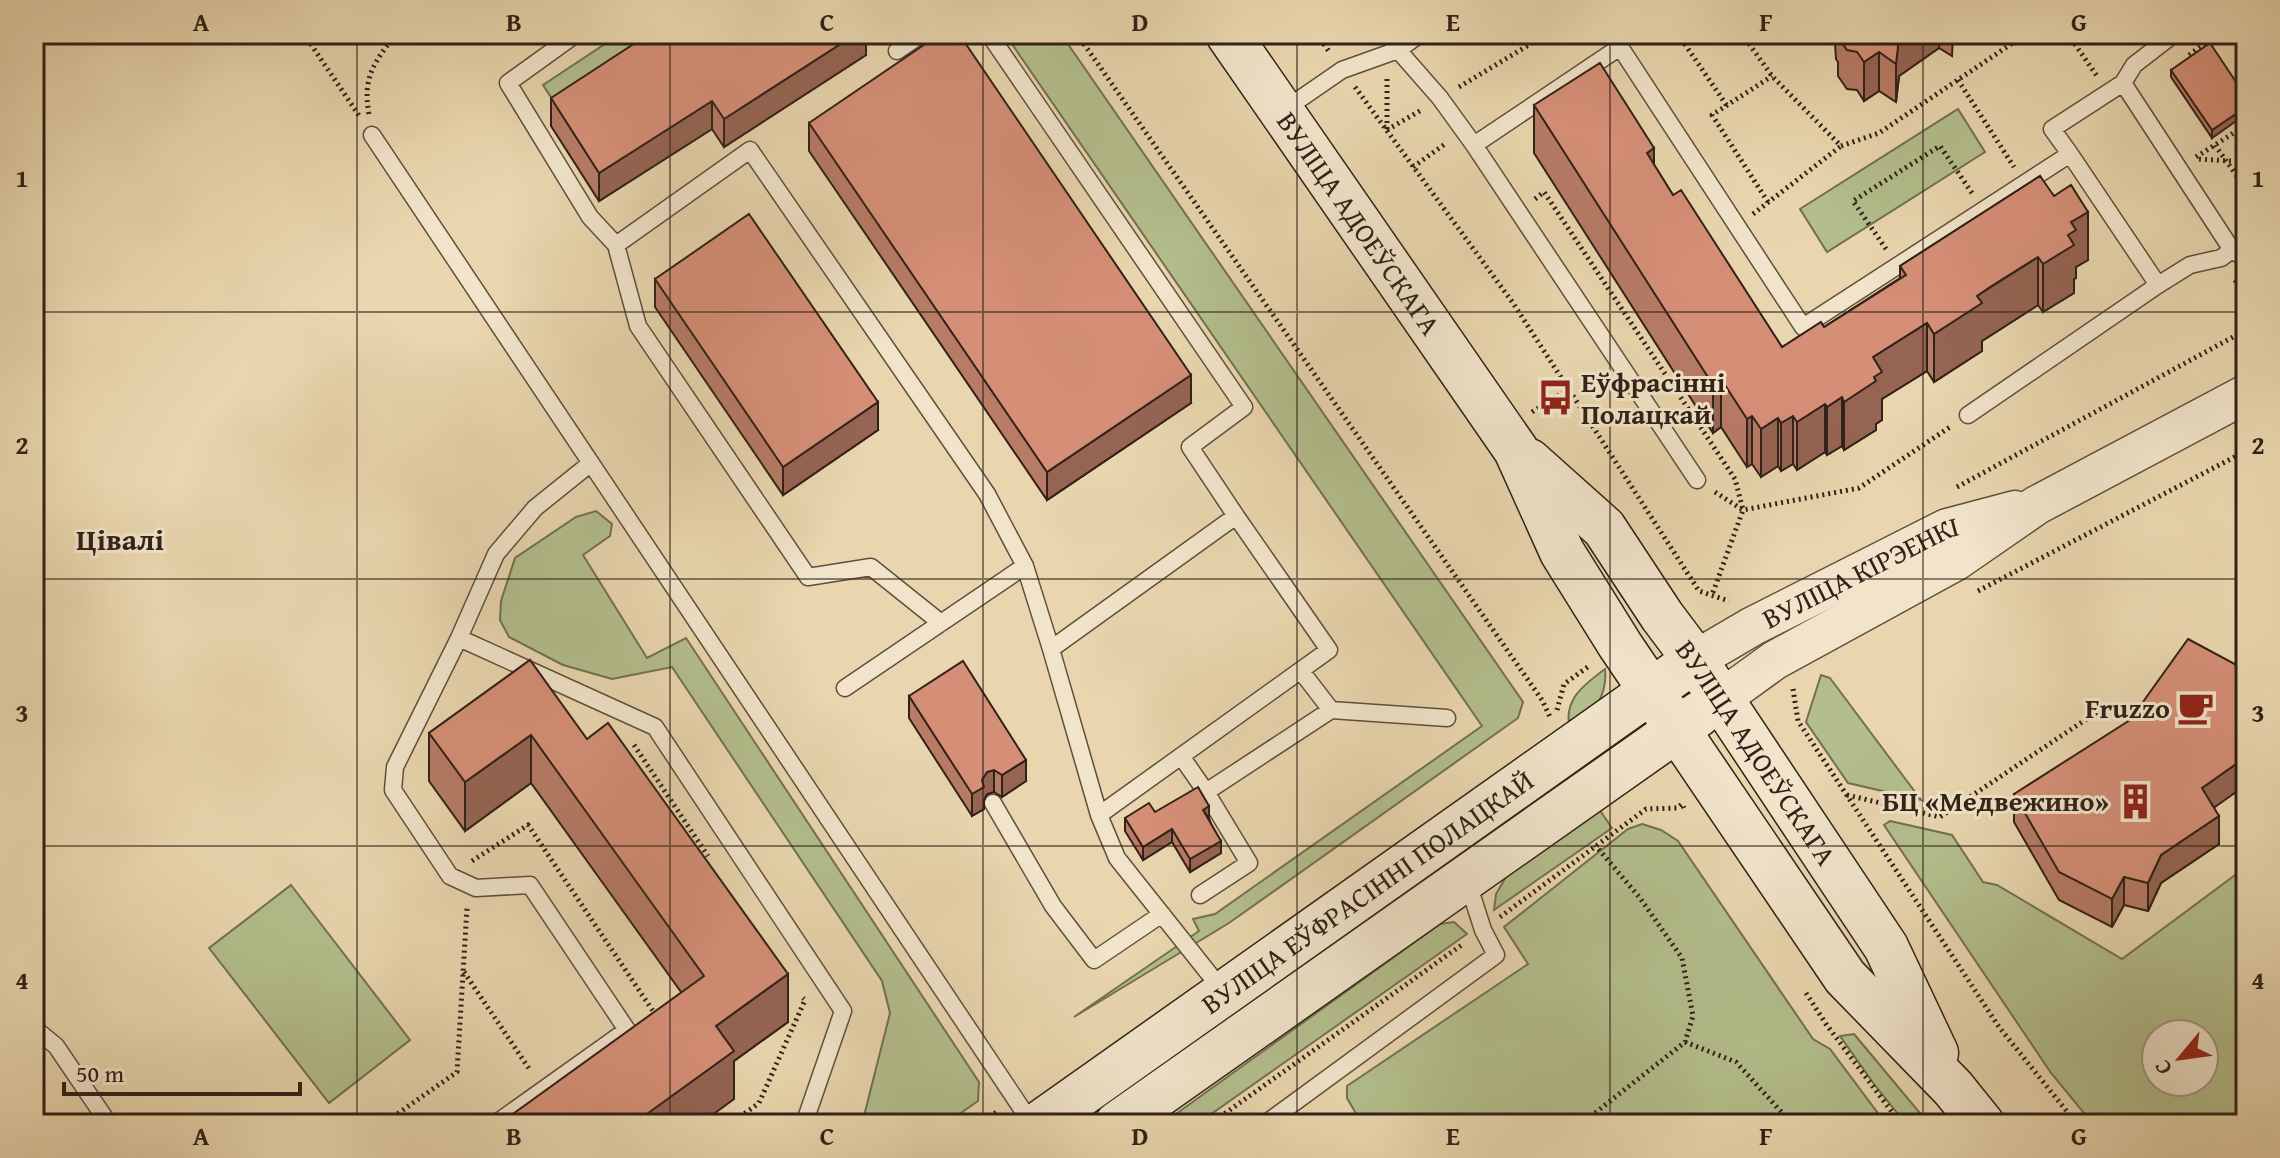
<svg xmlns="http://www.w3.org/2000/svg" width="2280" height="1158" viewBox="0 0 2280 1158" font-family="'Gentium Book Plus',serif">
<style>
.green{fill:#b3be8c;stroke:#727052;stroke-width:2;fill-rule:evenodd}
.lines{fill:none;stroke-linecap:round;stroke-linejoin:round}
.service-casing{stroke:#5f4e3e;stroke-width:19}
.tertiary-casing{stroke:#5f4e3e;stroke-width:41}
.secondary-casing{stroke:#312118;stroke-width:47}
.path{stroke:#312118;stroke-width:5;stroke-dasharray:2 4;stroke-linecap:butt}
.service{stroke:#f1e4ca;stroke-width:16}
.tertiary{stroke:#f1e4ca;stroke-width:38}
.secondary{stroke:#f1e4ca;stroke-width:44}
.wall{fill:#b77b66;stroke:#312118;stroke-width:2}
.shaded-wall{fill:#956453;stroke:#312118;stroke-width:2}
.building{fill:#d58f77;stroke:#312118;stroke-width:2}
.grid{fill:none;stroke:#312118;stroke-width:2;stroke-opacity:0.55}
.labels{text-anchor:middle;stroke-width:6;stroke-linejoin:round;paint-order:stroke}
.street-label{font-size:28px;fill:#312118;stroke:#f1e4ca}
.poi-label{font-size:28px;font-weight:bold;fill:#312118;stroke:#f1e4ca;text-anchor:end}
.neighbourhood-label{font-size:30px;font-weight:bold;fill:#312118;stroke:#f1e4ca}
.neatline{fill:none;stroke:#312118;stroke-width:3}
.grid-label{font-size:26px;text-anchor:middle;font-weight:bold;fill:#312118}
</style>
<rect width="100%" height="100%" fill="#e9d6ae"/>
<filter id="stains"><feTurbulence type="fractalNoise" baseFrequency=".0025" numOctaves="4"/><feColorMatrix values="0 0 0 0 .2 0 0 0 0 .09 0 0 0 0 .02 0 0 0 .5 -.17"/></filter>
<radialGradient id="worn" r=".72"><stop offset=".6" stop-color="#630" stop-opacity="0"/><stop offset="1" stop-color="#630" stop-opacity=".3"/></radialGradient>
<!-- green -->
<path class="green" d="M620 34H678L560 111 543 85Z
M1005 34H1061L1523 702 1518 718 1229 923 1074 1017 1199 931 1193 919 1215 914 1482 726Z
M1958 109 1985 152 1827 252 1800 209Z
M596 511 612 524 610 536 583 555 647 658 686 638 979 1082 978 1101 945 1124H862L890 1013 882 981 672 667 612 679 563 665 509 637 500 620 501 601 515 558 576 517Z
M1605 669C1608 698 1592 714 1571 732 1561 702 1582 686 1605 669Z
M1821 675 1830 678 1921 800 1848 783 1806 722Z
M1599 809 1612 828 1494 910 1496 894 1510 870Z
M1890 821 1952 835 1983 882 1997 885 2122 959 2246 867V1124H2093L2051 1073 1884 825ZM2156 1034H2204V1082H2156Z
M1642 824 1661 830 1678 841 1813 1039 1830 1049 1886 1124H1362L1347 1098V1086L1528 964 1504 927 1628 829Z
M291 885 410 1040 329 1103 209 948Z
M1454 922 1467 934 1197 1124H1162L1440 924Z
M1854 1034 1929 1124H1906L1874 1084 1840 1036Z"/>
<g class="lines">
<defs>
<path id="service" d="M576 34 508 83 590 217 616 245 750 150 987 494 1025 566 1051 649 1099 815 1117 858 1222 990
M989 34 1244 407 1190 447 1236 516
M1388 34 1398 50 1440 98 1474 145 1697 480
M2174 34 2134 65 2123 83 2232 250 2246 259
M897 51 922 34
M1284 110 1342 70 1398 50 1420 34
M372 135 1032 1124
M1474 145 1620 47 1803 327 2070 154 2052 129 2123 83
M2070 154 2158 285
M616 245 638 326 808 577 871 567 941 623
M1968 415 2158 285 2190 265 2221 258 2232 250
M459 638 655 727 843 1011 804 1124
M1051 649 1236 516 1329 650 1099 815
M845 688 1025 566
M1331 710 1447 718
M1181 756 1206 792
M993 803 1053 906 1094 960 1162 914
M1200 895 1249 863 1206 792 1331 710 1301 671
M34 1028 56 1046 109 1124
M495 1124 627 1030 530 885 476 888 450 876 393 790 395 767 459 638 496 554 535 508 591 463
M1265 1124 1496 955 1483 930 1467 880"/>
<g id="tertiary">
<path id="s1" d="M1695 660 1753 626 1947 528 2015 510"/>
<path d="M1721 699 1775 660 1956 561 2037 505 2246 394"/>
</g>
<g id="secondary">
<path id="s2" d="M1228 34 1516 450 1562 552 1620 645 1845 977 1953 1088 1982 1124"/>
<path id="s3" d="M1529 461 1604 528 1662 616 1695 660 1886 947 1936 1053"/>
<path id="s4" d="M1039 1124 1695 660"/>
<path d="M1117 1124 1699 714"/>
</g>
</defs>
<!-- service casing -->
<use href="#service" class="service-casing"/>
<!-- tertiary casing -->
<use href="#tertiary" class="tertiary-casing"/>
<!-- secondary casing -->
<use href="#secondary" class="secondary-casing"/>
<!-- path -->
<path class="path" d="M304 34 360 117
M1077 34 1542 700 1551 719
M1317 34 1330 53
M1678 34 1727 106
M1742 34 1772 76 1841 146 1879 133 2026 34
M2068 34 2097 76
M2189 55 2217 34
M1958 80 2014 167
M1355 87 1513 303 1699 591 1729 601
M1459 87 1547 34
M369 114C362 77 375 61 396 34
M1387 129V75
M1387 130 1423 109
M2215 145 2246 189
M2196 157 2246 125
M2199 159 2246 162
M1413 167 1445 144
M1535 199 1544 192 1735 479 1743 510 1712 595
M1768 202 1712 115 1772 76
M1753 214 1841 146
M1886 249 1853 201 1940 146 1972 193
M2235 280 2246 297
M1532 412 1569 389
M1957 487 2246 330
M1715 492 1743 510 1859 488 1950 427
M1978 591 2246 451
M1793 689 1798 721 1999 1027 2077 1124
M1557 710 1564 684 1589 666
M634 745 708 856
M1847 795 1940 817 2097 712
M472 861 528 825 657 1017
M1500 917 1646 809 1677 808 1682 804 1684 808
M464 972 530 1070
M1806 993 1826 1024 1901 1124
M1685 1042 1736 1062 1786 1117V1124
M383 1124 457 1072 467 908
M730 1124 759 1103 805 1000 803 998
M980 1124 998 1111
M1210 1124 1463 944
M1581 1124 1685 1042 1693 1016 1682 958 1640 898 1595 845"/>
<!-- service -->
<use href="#service" class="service"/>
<!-- tertiary -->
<use href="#tertiary" class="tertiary"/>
<!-- secondary -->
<use href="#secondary" class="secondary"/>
</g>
<!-- wall -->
<path class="wall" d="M866 34V55L724 147 712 129 599 201 551 126V98Z
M1816 34H1953L1952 56 1939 48 1899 76 1896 102 1879 91 1864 101 1857 90 1847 89 1838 76V62L1836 59 1835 43 1818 37Z
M2171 70 2246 97 2212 138 2171 77Z
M1534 105 1654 165 1673 195 1782 347 1824 327 1900 278V266L2040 176 2088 260 2076 267V278L2074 279V293L2043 312 2038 305 1990 336 1982 341V351L1934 382 1927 371 1882 399V420L1876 424V430L1844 450 1842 446 1827 455 1825 452 1797 470 1793 464 1781 471 1778 466 1761 477 1752 464 1747 467 1721 427 1713 433 1534 153Z
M809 123 1191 403 1047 500 809 151Z
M655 279 878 430 783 495 655 307Z
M530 660 788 1022 734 1061V1099L681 992 531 783 465 831 429 781V733Z
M909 696 1026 781 1002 797 994 792 987 794 984 800V809L972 816 909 718Z
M2014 794 2214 808 2219 844 2161 883 2148 911 2124 905 2112 927 2059 900 2014 822Z
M1155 812 1209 818 1221 853 1190 872 1172 842 1143 860 1125 831V818Z"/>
<!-- shaded-wall -->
<path class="shaded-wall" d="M856 34H866V55L724 147V119Z
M1904 34H1939V48L1899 76 1896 102V64L1899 38Z
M1879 52V91L1864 101V62Z
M712 101V129L599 201V173Z
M2246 107V114L2212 138V130Z
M1654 148V196L1647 153Z
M2088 212V260L2076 267V278L2074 279V293L2043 312V264L2068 235 2071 222Z
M2038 257V305L1982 341V351L1934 382V334L1977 296Z
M1927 323V371L1882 399V420L1876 424V430L1844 450V402L1873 357Z
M1191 375V403L1047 500V472Z
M1721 379V427L1713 433V385Z
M1842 397V446L1827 455V407Z
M878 402V430L783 495V467Z
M1825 404V452L1797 470V422Z
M1752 416V464L1747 467V419Z
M1793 416V464L1781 471V423Z
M1778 418V466L1761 477V429Z
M531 735V783L465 831V782Z
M2246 757V785L2202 816V788Z
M1026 760V781L1002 797V775Z
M994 770V792L987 794 984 800V809L972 816V794L987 772Z
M1209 806V818L1203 810Z
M2219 816V844L2161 883 2148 911V883L2161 855Z
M1172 829V842L1143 860V847Z
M1221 841V853L1190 872V859Z
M2124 877V905L2112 927V899Z
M788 974V1022L734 1061V1099L700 1124H633L716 1026Z"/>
<!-- building -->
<path class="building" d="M649 34H856L724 119 712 101 599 173 551 98Z
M940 34H959L1191 375 1047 472 809 123Z
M1840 34H1904L1899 38 1896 64 1879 52 1864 62 1857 52 1847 50 1838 37Z
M2210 43 2246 97V107L2212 130 2171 70Z
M1600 63 1654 148 1647 153 1673 195 1681 190 1782 347 1821 322 1824 327 1906 275 1900 266 2040 176 2054 196 2071 185 2088 212 2071 222 2076 230 2068 235 2074 245 2043 264 2038 257 1990 287 1977 296 1982 303 1934 334 1927 323 1873 357 1882 372 1874 377 1876 381 1844 402 1842 397 1827 407 1825 404 1797 422 1793 416 1781 423 1778 418 1761 429 1752 416 1747 419 1721 379 1713 385 1534 105Z
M749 214 878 402 783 467 655 279Z
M2188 639 2246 670V757L2202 788 2219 816 2161 855 2148 883 2124 877 2112 899 2059 872 2014 794 2130 720Z
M530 660 587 739 608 723 788 974 716 1026 734 1051 633 1124H499L704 976 531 735 465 782 429 733Z
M963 661 1026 760 1002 775 994 770 987 772 982 780 984 787 972 794 909 696Z
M1198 787 1209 806 1203 810 1221 841 1190 859 1172 829 1143 847 1125 818 1149 803 1155 812Z"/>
<!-- grid -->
<path class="grid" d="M357 34V1124M670 34V1124M983 34V1124M1297 34V1124M1610 34V1124M1923 34V1124M34 312H2246M34 579H2246M34 846H2246"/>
<!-- icons -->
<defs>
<symbol id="bus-bare" viewBox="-9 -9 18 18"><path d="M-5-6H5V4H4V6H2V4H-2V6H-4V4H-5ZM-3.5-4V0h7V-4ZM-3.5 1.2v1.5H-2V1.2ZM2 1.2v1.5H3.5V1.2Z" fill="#8f2418" stroke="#f1e4ca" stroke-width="2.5" paint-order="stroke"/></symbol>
<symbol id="cafe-bare" viewBox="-9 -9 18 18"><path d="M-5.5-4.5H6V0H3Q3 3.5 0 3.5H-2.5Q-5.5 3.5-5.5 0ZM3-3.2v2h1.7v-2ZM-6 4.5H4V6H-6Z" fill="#8f2418" stroke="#f1e4ca" stroke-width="2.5" paint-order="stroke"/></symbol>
<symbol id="building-bare" viewBox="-9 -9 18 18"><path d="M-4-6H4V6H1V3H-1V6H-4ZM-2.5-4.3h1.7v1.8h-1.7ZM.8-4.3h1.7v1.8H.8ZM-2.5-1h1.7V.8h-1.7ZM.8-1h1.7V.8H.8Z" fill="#8f2418" stroke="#f1e4ca" stroke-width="2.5" paint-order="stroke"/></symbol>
</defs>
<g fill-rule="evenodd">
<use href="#bus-bare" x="1530" y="372" width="51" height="51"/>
<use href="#cafe-bare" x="2170" y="682" width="51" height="51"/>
<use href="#building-bare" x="2110" y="776" width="51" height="51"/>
</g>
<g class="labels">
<!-- street labels -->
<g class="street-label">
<text dy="10" stroke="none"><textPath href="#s2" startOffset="230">ВУЛІЦА АДОЕЎСКАГА</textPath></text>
<text dy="10" stroke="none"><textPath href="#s1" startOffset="188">ВУЛІЦА КІРЭЕНКІ</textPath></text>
<text dy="10" stroke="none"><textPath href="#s3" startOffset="372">ВУЛІЦА АДОЕЎСКАГА</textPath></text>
<text dy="10" stroke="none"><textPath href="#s4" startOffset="402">ВУЛІЦА ЕЎФРАСІННІ ПОЛАЦКАЙ</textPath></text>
</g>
<!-- poi labels -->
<g class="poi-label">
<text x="1581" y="392" text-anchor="start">Еўфрасінні<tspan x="1581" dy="32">Полацкай</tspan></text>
<text x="2170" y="718">Fruzzo</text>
<text x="2109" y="811">БЦ «Медвежино»</text>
</g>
<!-- neighbourhood labels -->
<g class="neighbourhood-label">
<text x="120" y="550">Цівалі</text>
</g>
</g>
<!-- margin -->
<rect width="2280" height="1158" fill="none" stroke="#e9d6ae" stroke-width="88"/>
<!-- north arrow -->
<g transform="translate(2180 1058) rotate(241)"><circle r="38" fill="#f1e4ca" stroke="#a49683" stroke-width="2"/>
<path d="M0-6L14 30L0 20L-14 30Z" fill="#8f2418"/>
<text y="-12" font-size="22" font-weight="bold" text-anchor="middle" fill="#312118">С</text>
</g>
<!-- scale -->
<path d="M64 1082v12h236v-12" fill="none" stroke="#312118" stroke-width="4"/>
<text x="76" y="1082" font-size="24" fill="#312118" stroke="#f1e4ca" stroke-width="6" paint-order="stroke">50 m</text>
<rect x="44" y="44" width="2192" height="1070" class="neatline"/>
<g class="grid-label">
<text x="201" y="31">A</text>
<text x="514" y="31">B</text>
<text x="827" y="31">C</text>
<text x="1140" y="31">D</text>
<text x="1453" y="31">E</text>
<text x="1766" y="31">F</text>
<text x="2079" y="31">G</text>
<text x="22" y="187">1</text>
<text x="2258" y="187">1</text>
<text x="22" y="454">2</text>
<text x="2258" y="454">2</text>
<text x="22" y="722">3</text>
<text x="2258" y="722">3</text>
<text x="22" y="989">4</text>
<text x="2258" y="989">4</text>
<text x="201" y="1145">A</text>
<text x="514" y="1145">B</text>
<text x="827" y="1145">C</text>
<text x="1140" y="1145">D</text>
<text x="1453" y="1145">E</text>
<text x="1766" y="1145">F</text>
<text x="2079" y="1145">G</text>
</g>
<rect width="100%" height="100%" filter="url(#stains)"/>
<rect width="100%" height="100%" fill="url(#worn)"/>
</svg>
